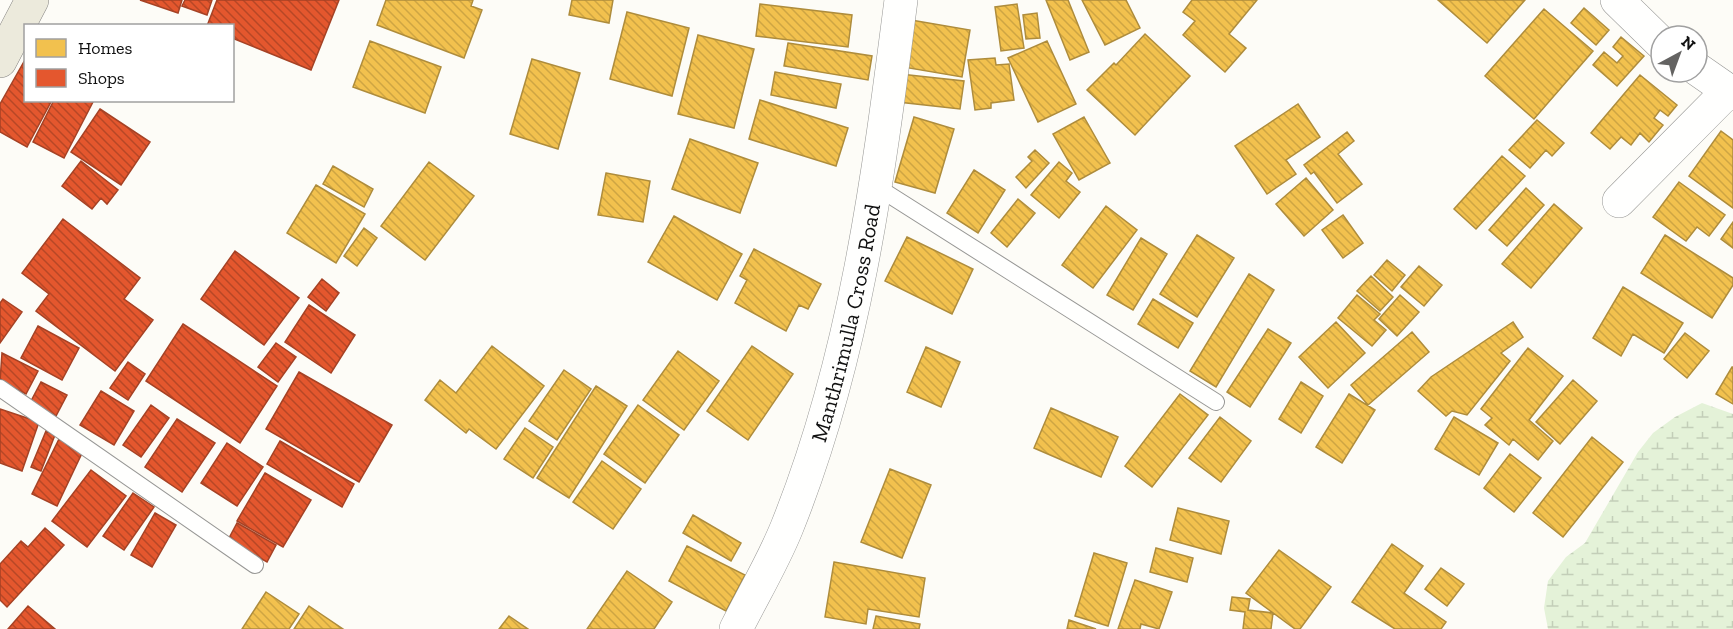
<svg xmlns="http://www.w3.org/2000/svg" width="1733" height="629" viewBox="0 0 1733 629" font-family="'Zilla Slab',serif">
<style>
.wetland{fill:url(#wetland-marsh)}
.homes{fill:url(#homes-back-hatch);stroke:#ae8c3c;stroke-width:1.5}
.shops{fill:url(#shops-back-hatch);stroke:#a54225;stroke-width:1.5}
.lines{fill:none;stroke-linecap:round;stroke-linejoin:round}
.lane-casing{stroke:#979795;stroke-width:18}
.street-casing{stroke:#979795;stroke-width:34}
.primary-casing{stroke:#858482;stroke-width:34}
.lane{stroke:#fffffe;stroke-width:16}
.street{stroke:#fffffe;stroke-width:33}
.primary{stroke:#eceadc;stroke-width:33}
.labels{text-anchor:middle;stroke-width:6;stroke-linejoin:round;paint-order:stroke}
.street-label{font-size:22px;fill:#111;stroke:#fff}
</style>
<defs>
<pattern id="wetland-marsh" width="20" height="14" patternUnits="userSpaceOnUse" patternTransform="scale(1.5)"><rect width="20" height="14" fill="#e4f2d8"/><path d="M1 5h8M5 5V1M11 12h8M15 12V8" fill="none" stroke="#c3ceb8"/></pattern>
<pattern id="homes-back-hatch" width="6" height="6" patternUnits="userSpaceOnUse" patternTransform="scale(1.5)"><rect width="6" height="6" fill="#f2c14e"/><path d="M-1 5l2 2M0 0l6 6M5-1l2 2" fill="none" stroke="#cea543"/></pattern>
<pattern id="shops-back-hatch" width="6" height="6" patternUnits="userSpaceOnUse" patternTransform="scale(1.5)"><rect width="6" height="6" fill="#e4572e"/><path d="M-1 5l2 2M0 0l6 6M5-1l2 2" fill="none" stroke="#b74726"/></pattern>
</defs>
<rect width="100%" height="100%" fill="#fdfcf7"/>
<!-- wetland -->
<path class="wetland" d="M1702 403 1733 414V629H1548L1544 608 1548 581 1566 557 1585 543 1638 452 1653 433 1675 417Z"/>
<!-- homes -->
<path class="homes" d="M386 0H473L471 6 482 10 464 58 377 25Z
M572 0H613L609 23 569 15Z
M1046 0H1068L1089 52 1070 60Z
M1082 0H1126L1140 28 1105 45Z
M1192 0H1257L1229 34 1246 48 1225 72 1183 35 1195 21 1183 12Z
M1438 0H1525L1487 43Z
M760 4 852 15 848 47 756 36Z
M1017 4 1024 48 1001 51 995 7Z
M1584 8 1609 30 1596 45 1571 23Z
M1544 9 1593 51 1534 119 1485 76Z
M627 12 689 28 672 96 610 79Z
M1037 13 1040 38 1026 39 1023 15Z
M911 20 970 30 962 77 903 67Z
M1145 34 1190 76 1135 135 1087 90 1114 63 1116 65Z
M698 35 754 49 734 128 678 114Z
M1621 37 1644 56 1617 86 1593 65 1604 52 1617 63 1623 56 1613 47Z
M370 41 441 67 425 113 353 87Z
M1047 41 1076 104 1038 122 1008 58Z
M788 43 872 56 868 80 784 66Z
M995 58 996 65 1009 64 1014 100 991 103V108L975 110 968 60Z
M532 59 580 73 558 149 510 134Z
M775 72 841 84 836 108 771 95Z
M900 74 964 81 960 109 898 102Z
M1640 75 1677 105 1668 116 1660 110 1654 118 1663 125 1649 142 1640 133 1631 145 1621 137 1610 149 1591 133Z
M760 100 848 128 836 166 749 139Z
M1298 104 1320 137 1286 160 1296 174 1267 194 1235 146Z
M914 117 954 129 935 193 895 182Z
M1084 117 1110 163 1079 180 1053 134Z
M1537 120 1564 143 1552 156 1546 150 1530 168 1509 150Z
M1721 131 1733 140V208L1689 176Z
M1347 132 1354 141 1338 154 1362 184 1337 203 1314 172 1311 174 1304 165Z
M690 139 758 163 740 213 672 189Z
M1035 150 1049 163 1026 188 1016 177 1032 161 1028 157Z
M1502 156 1525 176 1476 229 1454 209Z
M429 162 474 196 425 260 381 226Z
M1059 162 1072 173 1066 181 1080 192 1059 218 1031 195Z
M333 166 373 189 364 207 323 184Z
M974 170 1005 190 978 233 947 213Z
M606 173 650 181 643 222 598 215Z
M1306 178 1333 210 1304 236 1276 204Z
M1679 182 1725 215 1709 236 1697 227 1686 241 1653 217Z
M316 185 365 214 336 263 287 233Z
M1526 188 1544 205 1507 246 1489 230Z
M1018 199 1035 213 1007 247 991 233Z
M1554 204 1582 228 1531 288 1502 264Z
M1106 206 1137 230 1093 288 1062 265Z
M1343 215 1363 243 1343 258 1322 230Z
M674 216 742 254 717 300 648 262Z
M1733 222V248L1721 239Z
M364 228 377 238 357 266 344 256Z
M1197 235 1234 258 1197 317 1160 294Z
M1665 235 1733 278V285L1712 318 1641 273Z
M907 237 973 269 952 314 885 281Z
M1141 238 1167 254 1133 310 1107 295Z
M754 249 821 284 808 309 799 305 786 331 735 303 747 280 740 276Z
M1387 260 1405 275 1392 291 1374 275Z
M1419 266 1442 285 1424 306 1401 287Z
M1249 274 1274 290 1216 387 1190 371Z
M1371 276 1393 297 1380 311 1357 291Z
M1623 287 1683 323 1664 353 1633 334 1621 356 1593 338Z
M1357 295 1380 314 1374 320 1386 330 1372 346 1338 318Z
M1400 295 1419 312 1397 336 1379 319Z
M1153 299 1193 323 1178 348 1138 324Z
M1336 322 1365 353 1328 388 1299 357Z
M1513 322 1523 337 1501 353 1510 361 1467 415 1452 411 1446 416 1418 391 1431 377Z
M1268 329 1291 343 1250 407 1227 392Z
M1412 332 1429 352 1368 405 1351 385Z
M1685 333 1709 351 1687 378 1664 359Z
M492 346 544 386 496 449 469 429 466 433 425 400 440 380 456 393Z
M752 346 793 374 748 440 707 411Z
M926 347 960 362 941 407 907 392Z
M1528 348 1563 376 1529 420 1553 441 1538 460 1513 439 1509 445 1485 425 1492 418 1481 409Z
M678 351 719 381 684 430 643 400Z
M1732 367H1733V404L1716 394Z
M564 370 591 389 557 440 529 421Z
M1573 380 1597 401 1560 444 1536 422Z
M1301 382 1323 396 1301 433 1279 419Z
M596 386 627 406 569 498 537 478Z
M1180 394 1208 415 1152 487 1125 466Z
M1349 394 1375 410 1342 463 1316 447Z
M638 405 679 435 645 483 604 454Z
M1051 408 1118 437 1101 477 1034 448Z
M1220 417 1251 441 1221 482 1189 458Z
M1454 417 1498 443 1479 475 1435 449Z
M525 428 553 447 533 478 504 459Z
M1592 437 1623 462 1563 537 1533 513Z
M1510 454 1541 478 1514 512 1484 488Z
M602 461 641 489 613 529 573 502Z
M890 469 931 485 902 558 861 542Z
M1178 508 1229 521 1221 554 1170 540Z
M693 515 741 543 731 561 683 533Z
M1392 544 1423 566 1404 593 1446 622 1441 629H1395L1352 602Z
M687 546 745 575 726 611 669 581Z
M1156 548 1193 558 1187 582 1150 572Z
M1279 550 1331 587 1300 629H1295L1246 593Z
M1094 553 1127 563 1108 626 1075 616Z
M834 562 925 578 919 617 868 609 866 624 825 617Z
M1441 568 1464 584 1447 606 1425 589Z
M627 571 672 602 654 629H587Z
M1135 580 1172 592 1159 629 1141 624 1140 629H1118Z
M266 592 299 614 289 629H242Z
M1232 597 1250 599 1248 610 1273 613 1271 629H1243L1245 612 1230 610Z
M309 606 343 629H294Z
M509 616 528 629H499Z
M876 616 920 624 919 629H873Z
M1069 620 1096 629H1067Z"/>
<!-- shops -->
<path class="shops" d="M140 0H182L178 13Z
M185 0H212L207 15 182 6Z
M217 0H339L311 70 232 38V26H207Z
M26 58V100H52L27 147 0 132V104Z
M54 100H94L64 158 33 142Z
M100 109 150 142 121 185 71 152Z
M81 161 118 190 107 204 101 198 92 209 62 186Z
M63 219 140 278 124 299 153 320 115 371 36 311 49 294 22 273Z
M235 251 299 298 264 345 201 299Z
M322 279 339 293 326 311 308 297Z
M3 299 22 312 0 343V303Z
M309 305 355 335 331 373 285 342Z
M183 324 277 386 240 443 146 381Z
M38 326 79 348 62 380 21 358Z
M276 343 296 357 278 382 258 367Z
M2 353 38 371 26 394 0 381Z
M128 362 145 374 128 400 110 388Z
M299 372 392 425 359 482 266 429Z
M41 382 67 395 56 416 30 403Z
M101 391 134 411 114 445 80 425Z
M151 405 169 418 141 457 123 445Z
M0 409 39 422 22 471 0 463Z
M177 419 215 443 182 492 145 467Z
M46 431 55 435 41 471 31 467Z
M59 439 83 451 57 506 32 494Z
M280 441 354 484 342 507 267 464Z
M227 443 263 467 237 506 201 483Z
M91 470 126 496 87 547 52 521Z
M265 473 311 500 283 547 237 521Z
M133 493 154 507 124 550 103 536Z
M155 513 176 525 152 567 131 555Z
M237 523 276 545 267 562 228 540Z
M45 528 64 545 7 607 0 600V564L21 541 28 547Z
M28 606 55 629H8Z"/>
<g class="lines">
<defs>
<path id="lane" d="M877 187 1216 402
M0 388 255 565"/>
<g id="street">
<path d="M1617 0 1661 43"/>
<path d="M1697 69 1733 94"/>
<path d="M1619 201 1727 92"/>
<path id="s1" d="M736 629C753 595 773 562 787 527 855 358 878 180 901 0"/>
</g>
<path id="primary" d="M0 61 32 0"/>
</defs>
<!-- lane casing -->
<use href="#lane" class="lane-casing"/>
<!-- street casing -->
<use href="#street" class="street-casing"/>
<!-- primary casing -->
<use href="#primary" class="primary-casing"/>
<!-- lane -->
<use href="#lane" class="lane"/>
<!-- street -->
<use href="#street" class="street"/>
<!-- primary -->
<use href="#primary" class="primary"/>
</g>
<g class="labels">
<!-- street labels -->
<g class="street-label">
<text dy="8" stroke="none"><textPath href="#s1" startOffset="327">Manthrimulla Cross Road</textPath></text>
</g>
</g>
<!-- legend -->
<rect x="24" y="24" width="210" height="78" fill="#ffffff" stroke="#a0a0a0" stroke-width="1.5"/>
<rect x="36" y="39" width="30" height="18" fill="#f2c14e" stroke="#a0a0a0" stroke-width="1.5"/>
<text x="78" y="54" font-size="18" fill="#111111">Homes</text>
<rect x="36" y="69" width="30" height="18" fill="#e4572e" stroke="#a0a0a0" stroke-width="1.5"/>
<text x="78" y="84" font-size="18" fill="#111111">Shops</text>
<!-- north arrow -->
<g transform="translate(1679 54) rotate(41)"><circle r="28" fill="#ffffff" stroke="#a0a0a0" stroke-width="1.5"/>
<path d="M0-4.5L10 22L0 15L-10 22Z" fill="#646362"/>
<text y="-9" font-size="16" font-weight="bold" text-anchor="middle" fill="#111111">N</text>
</g>
</svg>
